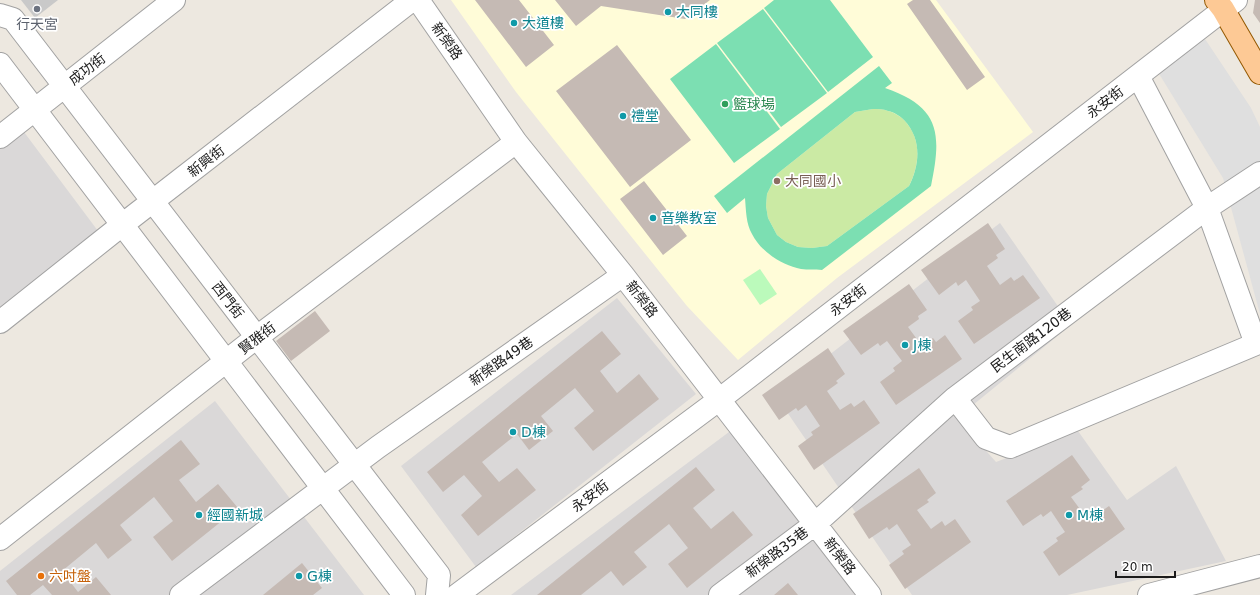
<svg xmlns="http://www.w3.org/2000/svg" width="1260" height="595" viewBox="0 0 1260 595" font-family="'DejaVu Sans','Noto Sans TC',sans-serif">
<style>
.residential{fill:#dad8d8}
.education{fill:#fffcd8}
.religious{fill:#c9c9c9}
.grass{fill:#cbeaa4}
.park{fill:#bbfabb}
.pitch{fill:#7cdfb2;fill-rule:evenodd}
.parking{fill:#dfdfdf}
.building{fill:#c5bab4}
.lines{fill:none;stroke-linecap:round;stroke-linejoin:round}
.minor-casing{stroke:#a2a2a2;stroke-width:24}
.major-casing{stroke:#935800;stroke-width:24}
.minor{stroke:#fff;stroke-width:22}
.major{stroke:#fdc995;stroke-width:22}
.worship-dot{fill:#6b7280;stroke:#fff;stroke-width:1.5}
.culture-dot{fill:#0f9aa8;stroke:#fff;stroke-width:1.5}
.leisure-dot{fill:#2e9e5b;stroke:#fff;stroke-width:1.5}
.education-dot{fill:#8d6e63;stroke:#fff;stroke-width:1.5}
.food-dot{fill:#e8710a;stroke:#fff;stroke-width:1.5}
.labels{text-anchor:middle;stroke-width:3.5;stroke-linejoin:round;paint-order:stroke}
.culture-label{font-size:14px;fill:#0d838f;stroke:#fff;text-anchor:start}
.worship-label{font-size:14px;fill:#5b616d;stroke:#fff}
.street-label{font-size:14px;fill:#1b1b1b;stroke:#fff}
.leisure-label{font-size:14px;fill:#27864d;stroke:#fff;text-anchor:start}
.education-label{font-size:14px;fill:#785e54;stroke:#fff;text-anchor:start}
.food-label{font-size:14px;fill:#c56008;stroke:#fff;text-anchor:start}
</style>
<rect width="100%" height="100%" fill="#ede8e0"/>
<!-- residential -->
<path class="residential" d="M21 128 101 235 0 317V144Z
M1000 223 1071 325 957 418 996 462 1078 431 1127 500 1176 466 1226 561 1067 595H912L776 396Z
M617 298 696 394 476 567 401 466Z
M215 401 364 595H0V571Z
M733 429 861 595H511Z"/>
<!-- education -->
<path class="education" d="M451 0H936L1033 132 837 278 738 360 687 306 626 230 516 92Z"/>
<!-- religious -->
<path class="religious" d="M21 0H58L35 18Z"/>
<!-- grass -->
<path class="grass" d="M873 109C878 109 883 109 888 111 893 112 900 116 904 120 922 139 920 164 909 186L827 246 812 248 798 247 786 242 777 235 768 218 766 206 767 194 777 174 855 112Z"/>
<!-- park -->
<path class="park" d="M760 269 777 294 760 305 743 280Z"/>
<!-- pitch -->
<path class="pitch" d="M774 0H830L873 57 828 92 764 8Z
M763 9 827 93 781 127 717 43Z
M716 44 780 129 734 163 670 79Z
M879 66 892 83 885 88C940 107 942 133 931 186L822 270C815 269 808 270 801 269 782 265 761 252 752 234 746 224 746 210 745 198L727 213 714 196ZM873 109C878 109 883 109 888 111 894 112 900 116 904 120 922 139 920 164 909 186L827 246 812 248 798 247 786 242 777 235 768 218 766 206 767 194 777 174 855 112Z"/>
<!-- parking -->
<path class="parking" d="M1203 36 1251 108 1260 127V314L1223 178 1158 72Z"/>
<!-- building -->
<path class="building" d="M475 0H519L554 45 526 67Z
M555 0H710L685 19 601 6 576 26Z
M913 0H930L985 77 967 90 907 4Z
M1255 0H1260V23L1253 13Z
M617 45 691 140 630 187 556 91Z
M644 181 687 236 663 255 620 199Z
M988 223 1005 249 996 255 998 258 987 266 1000 285 1011 277 1014 281 1023 275 1040 298 974 344 958 321 973 310 971 307 980 301 966 280 958 286 956 282 939 295 921 270Z
M909 284 927 310 918 316 919 319 908 327 922 346 933 338 936 342 945 335 962 359 896 405 880 382 895 371 893 368 902 361 887 341 880 346 878 343 861 355 843 331Z
M315 311 330 331 291 361 276 341Z
M602 331 621 354 600 371 617 393 639 374 659 399 593 451 574 428 594 411 575 388 541 416 553 431 529 450 517 434 482 462 499 482 517 468 536 490 478 536 461 515 482 496 464 475 443 492 427 472Z
M828 348 845 374 836 381 838 383 827 391 840 410 851 403 854 407 864 400 880 423 814 470 798 446 813 435 811 432 820 426 806 405 798 411 796 408 779 420 762 395Z
M181 440 200 464 179 480 196 502 218 484 238 508 172 561 153 537 173 521 154 497 120 525 132 540 108 559 96 543 62 571 78 592 96 577 111 595H52L43 585 30 595H17L6 581Z
M1072 455 1090 480 1081 487 1083 489 1071 497 1085 516 1096 509 1099 513 1109 506 1125 529 1059 576 1043 552 1058 541 1056 538 1065 532 1051 511 1043 517 1041 514 1023 526 1006 501Z
M696 467 715 490 693 508 711 529 733 511 753 535 687 588 668 564 688 548 669 524 634 552 647 567 623 586 611 571 581 595H537Z
M919 468 936 493 927 500 929 502 917 510 931 529 942 521 945 526 955 519 971 542 905 589 889 565 904 554 902 551 911 545 897 524 889 530 887 527 869 539 853 514Z
M302 563 322 588 313 595H263Z
M788 583 798 595H774Z"/>
<g class="lines">
<defs>
<path id="minor" d="M418 0 516 142 623 275 870 595
M0 15 13 19 439 575 437 595
M0 64 404 595
M0 137 174 0
M0 322 122 225 412 0
M955 398 986 438 1010 447 1256 344 1207 208 1138 76
M0 539 257 337 516 142
M181 595 378 447 623 275
M457 595 720 399 1236 0
M720 595 815 524 955 398 1207 208 1260 173
M1149 595 1260 566"/>
<path id="major" d="M1216 0 1223 9 1260 73"/>
</defs>
<!-- minor casing -->
<use href="#minor" class="minor-casing"/>
<!-- major casing -->
<use href="#major" class="major-casing"/>
<!-- minor -->
<use href="#minor" class="minor"/>
<!-- major -->
<use href="#major" class="major"/>
</g>
<!-- markers -->
<circle class="worship-dot" cx="37" cy="9" r="4"/>
<g class="culture-dot">
<circle cx="668" cy="12" r="4"/>
<circle cx="514" cy="23" r="4"/>
<circle cx="623" cy="116" r="4"/>
<circle cx="653" cy="218" r="4"/>
<circle cx="905" cy="345" r="4"/>
<circle cx="513" cy="432" r="4"/>
<circle cx="199" cy="515" r="4"/>
<circle cx="1069" cy="515" r="4"/>
<circle cx="299" cy="576" r="4"/>
</g>
<circle class="leisure-dot" cx="725" cy="104" r="4"/>
<circle class="education-dot" cx="777" cy="181" r="4"/>
<circle class="food-dot" cx="41" cy="576" r="4"/>
<g class="labels">
<!-- culture labels -->
<g class="culture-label">
<text x="676" y="17">大同樓</text>
<text x="522" y="28">大道樓</text>
<text x="631" y="121">禮堂</text>
<text x="661" y="223">音樂教室</text>
<text x="913" y="350">J棟</text>
<text x="521" y="437">D棟</text>
<text x="207" y="520">經國新城</text>
<text x="1077" y="520">M棟</text>
<text x="307" y="581">G棟</text>
</g>
<!-- worship labels -->
<g class="worship-label">
<text x="37" y="29">行天宮</text>
</g>
<!-- street labels -->
<g class="street-label">
<text transform="translate(447 41) rotate(55)" y="5">新榮路</text>
<text transform="translate(87 69) rotate(-38)" y="5">成功街</text>
<text transform="translate(1105 102) rotate(-38)" y="5">永安街</text>
<text transform="translate(206 161) rotate(-38)" y="5">新興街</text>
<text transform="translate(642 299) rotate(52)" y="5">新榮路</text>
<text transform="translate(228 300) rotate(52)" y="5">西門街</text>
<text transform="translate(848 300) rotate(-38)" y="5">永安街</text>
<text transform="translate(257 338) rotate(-37)" y="5">賢雅街</text>
<text transform="translate(1031 340) rotate(-37)" y="5">民生南路120巷</text>
<text transform="translate(501 361) rotate(-35)" y="5">新榮路49巷</text>
<text transform="translate(590 496) rotate(-37)" y="5">永安街</text>
<text transform="translate(777 552) rotate(-37)" y="5">新榮路35巷</text>
<text transform="translate(840 556) rotate(53)" y="5">新榮路</text>
</g>
<!-- leisure labels -->
<g class="leisure-label">
<text x="733" y="109">籃球場</text>
</g>
<!-- education labels -->
<g class="education-label">
<text x="785" y="186">大同國小</text>
</g>
<!-- food labels -->
<g class="food-label">
<text x="49" y="581">六吋盤</text>
</g>
</g>
<!-- scale -->
<path d="M1116 571v6h59v-6" fill="none" stroke="#1b1b1b" stroke-width="2"/>
<text x="1122" y="571" font-size="12" fill="#1b1b1b" stroke="#ffffff" stroke-width="3" paint-order="stroke">20 m</text>
</svg>
